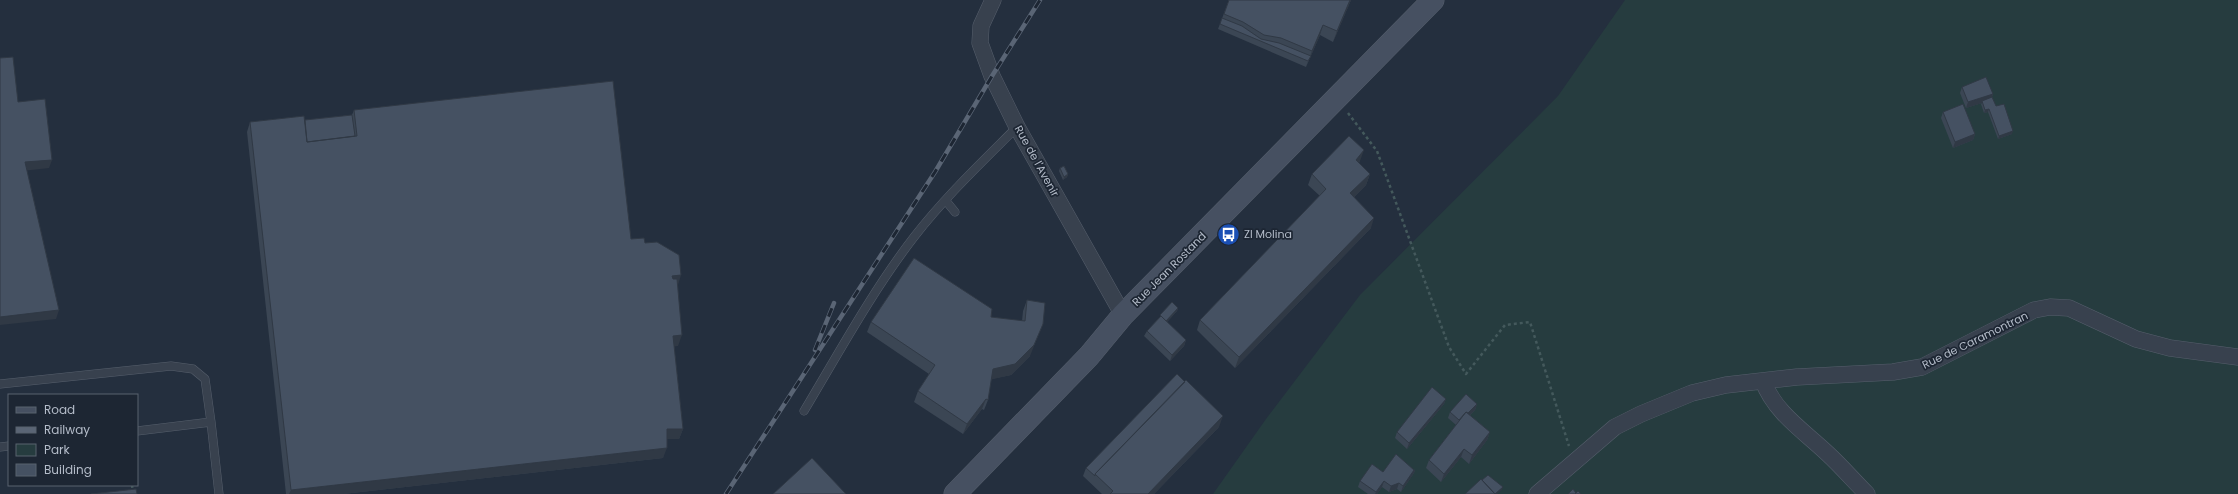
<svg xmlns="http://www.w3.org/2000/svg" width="2238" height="494" viewBox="0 0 2238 494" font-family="Poppins,sans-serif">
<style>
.green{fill:#263c3f}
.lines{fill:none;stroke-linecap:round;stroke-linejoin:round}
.lane-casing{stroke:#565f6c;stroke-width:9}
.street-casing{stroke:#565f6c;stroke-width:17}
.secondary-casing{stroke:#565f6c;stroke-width:23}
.path{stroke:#44595c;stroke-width:2.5;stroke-dasharray:3 3;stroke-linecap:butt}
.lane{stroke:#38414e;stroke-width:8}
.street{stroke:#38414e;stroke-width:16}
.secondary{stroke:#465061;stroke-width:22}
.rail-casing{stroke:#5a6575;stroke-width:4.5}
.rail{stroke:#1d2633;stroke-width:3;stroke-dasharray:9;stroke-linecap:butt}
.wall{fill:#3b4654}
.shaded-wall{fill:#303945}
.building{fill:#455162;stroke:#303945}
.labels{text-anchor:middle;stroke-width:3.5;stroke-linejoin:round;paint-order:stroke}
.street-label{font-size:11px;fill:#b4bcc9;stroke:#1d2633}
.poi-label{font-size:11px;fill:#b4bcc9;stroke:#1d2633;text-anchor:start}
</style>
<rect width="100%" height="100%" fill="#242f3e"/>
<!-- green -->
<path class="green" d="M1625 0H2238V494H1213L1266 419 1360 295 1558 96Z"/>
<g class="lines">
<defs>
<path id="lane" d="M946 201 955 212
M0 384 171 366 193 369 205 379 211 422
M804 411C838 354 873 290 914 237 945 197 982 162 1017 127
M137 431 211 422 219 494
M0 447 9 446"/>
<path id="street" d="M993 0 981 26 980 43 992 76 1017 127 1123 315
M1763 381C1775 413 1804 431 1828 454 1842 467 1854 481 1867 494
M1537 494 1615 427 1641 414 1692 393 1726 385 1797 377 1893 372 1922 367 2034 310 2050 307 2069 308 2136 339 2170 348 2238 357"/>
<path id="secondary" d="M955 494 1089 356 1123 315 1433 0"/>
</defs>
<!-- lane casing -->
<use href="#lane" class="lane-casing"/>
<!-- street casing -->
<use href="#street" class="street-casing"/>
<!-- secondary casing -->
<use href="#secondary" class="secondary-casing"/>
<!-- path -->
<path class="path" d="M1348 113 1377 151 1449 347 1466 374 1505 325 1530 322 1569 446
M132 485 133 494"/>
<!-- lane -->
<use href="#lane" class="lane"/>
<!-- street -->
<use href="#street" class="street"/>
<!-- secondary -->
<use href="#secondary" class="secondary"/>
<defs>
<path id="rail" d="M815 350 834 303
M726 494 935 172 992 76 1040 0"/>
</defs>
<!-- rail casing -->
<use href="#rail" class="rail-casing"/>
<!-- rail -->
<use href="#rail" class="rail"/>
</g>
<!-- wall -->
<path class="wall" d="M1229 0H1351L1333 42 1320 35 1306 67 1218 29Z
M1962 87 1993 94 1992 97 1996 106 2012 134 1998 139 1988 112 1984 113 1981 104 1982 103 1966 108 1960 93Z
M354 110 631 239 645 243 678 285V346H674L683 429 679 439H667L663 458 343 494H286L247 132 250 122 305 120 352 115Z
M1943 112 1975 134 1973 140 1953 148 1941 118Z
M1360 161 1359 163 1370 174 1366 185 1354 197 1371 228 1235 368 1197 330 1200 320 1320 196 1308 185 1312 174Z
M1060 168 1068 174 1067 177 1063 180 1059 171Z
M1027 300 1030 356 1011 375 991 379 988 400 984 410 982 409 963 434 914 402 918 391 929 374 867 332 871 322 991 317 1022 321 1023 311Z
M1178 308 1177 311 1167 322 1186 340 1184 346 1170 361 1144 336 1147 331 1160 317V315Z
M1446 399 1444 404 1407 449 1395 438 1397 432Z
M1477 404 1475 410 1470 415 1490 432 1487 440 1469 464 1461 457 1441 482 1426 468 1429 460 1456 425 1448 418 1450 412Z
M1219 427 1154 494H1102L1083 476 1086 468Z
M1412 469 1415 470 1414 473 1401 492 1397 489 1389 492 1382 487 1377 494H1368L1358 487 1360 481 1383 472Z"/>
<!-- shaded-wall -->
<path class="shaded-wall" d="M1350 0H1351L1333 42 1337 31Z
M1323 25 1320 35 1306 67 1312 51Z
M1993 94 1991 100 1982 101V103L1966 108 1968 102Z
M1989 109 1988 112 1984 113 1985 110Z
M2013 131 2012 134 1998 139 1999 136Z
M1975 134 1973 140 1953 148 1955 142Z
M1364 150 1360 161 1352 170 1356 160Z
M52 160 49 168 22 171 25 162Z
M1068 174 1067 177 1063 180 1064 177Z
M1370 174 1366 185 1347 204 1350 193Z
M1374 218 1371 228 1235 368 1239 357Z
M681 275 678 285 668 286 672 276Z
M1178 308 1177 311 1165 324 1166 321Z
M59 310 56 319 0 325V317Z
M1043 324 1030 356 1011 375 989 380 993 369Z
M682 335 678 346 669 347 673 336Z
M1186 340 1184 346 1170 361 1172 355Z
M986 399 982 409 963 434 967 424Z
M1446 399 1444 404 1407 449 1409 443Z
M1477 404 1475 410 1458 426 1460 421Z
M1223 416 1219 427 1154 494H1148Z
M667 429H683L679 439H663Z
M1490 432 1487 440 1469 464 1472 455Z
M667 448 663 458 343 494H289L291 490Z
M1464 449 1461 457 1441 482 1444 474Z
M1414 470H1415L1414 473 1401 492 1403 486Z
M1384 481 1382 487 1377 494H1375Z
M1399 483 1397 489 1389 492 1391 486Z
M1503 487 1502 490 1497 494H1495Z"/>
<!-- building -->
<path class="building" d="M1229 0H1350L1337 31 1323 25 1312 51 1281 38 1264 35 1243 22 1224 14Z
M1222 18 1242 26 1261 39 1279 43 1311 56 1308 61 1220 24Z
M13 57 18 102 45 99 52 160 25 162 59 310 0 317V58Z
M1986 77 1993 94 1968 102 1962 87Z
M613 81 631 239 644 238 645 243 657 242 679 255 681 275 672 276 673 279H677L682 335 673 336 683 429H667V448L291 490 250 122 304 116 307 142 357 136 354 110Z
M1992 97 1996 106 2004 104 2013 131 1999 136 1989 109 1985 110 1982 101Z
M1963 104 1975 134 1955 142 1943 112Z
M352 115 355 136 307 142 305 120Z
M1349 136 1364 150 1356 160 1370 174 1350 193 1374 218 1239 357 1200 320 1326 189 1312 174Z
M1064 166 1068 174 1064 177 1060 168Z
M914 258 992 309 991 317 1025 321 1027 300 1045 303 1043 324 1034 345 1015 364 993 369 988 400 986 399 967 424 918 391 935 365 871 322Z
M1172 302 1178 308 1166 321 1160 315Z
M1161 316 1186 340 1172 355 1147 331Z
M1177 374 1185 382 1095 474V476L1086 468Z
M1186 380 1223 416 1148 494H1110L1113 491 1095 474Z
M1432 387 1446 399 1409 443 1397 432Z
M1466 394 1477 404 1468 413 1466 412 1459 420 1450 412Z
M1466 412 1490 432 1472 455 1464 449 1444 474 1429 460Z
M1396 454 1414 470 1403 486 1399 483 1391 486 1384 481 1376 492 1360 481 1372 464 1383 472Z
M812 458 846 494H773Z
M1488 475 1503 487 1495 494 1482 480Z
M1481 479 1495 494H1465Z
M136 489 137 494H91Z
M1573 489 1576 493 1575 494H1568Z
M1578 491 1581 494H1575Z"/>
<!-- icons -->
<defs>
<symbol id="bus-disc" viewBox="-11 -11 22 22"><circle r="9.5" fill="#1a4fb4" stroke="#1d2633"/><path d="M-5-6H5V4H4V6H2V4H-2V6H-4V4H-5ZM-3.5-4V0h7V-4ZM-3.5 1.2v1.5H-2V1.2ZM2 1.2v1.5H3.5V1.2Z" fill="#fff"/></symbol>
</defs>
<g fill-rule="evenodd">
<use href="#bus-disc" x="1216" y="222" width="25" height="25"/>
</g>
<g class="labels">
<!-- street labels -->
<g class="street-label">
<text transform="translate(1037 161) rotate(61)" y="4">Rue de l'Avenir</text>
<text transform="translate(1169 269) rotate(-45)" y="4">Rue Jean Rostand</text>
<text transform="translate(1975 340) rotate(-26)" y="4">Rue de Caramontran</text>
</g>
<!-- poi labels -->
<g class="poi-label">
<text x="1244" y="238">ZI Molina</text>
</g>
</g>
<!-- legend -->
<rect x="8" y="394" width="130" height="92" fill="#1d2633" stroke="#59626f"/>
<rect x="16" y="407" width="20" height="6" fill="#465061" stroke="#59626f"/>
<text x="44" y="414" font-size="12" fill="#b4bcc9">Road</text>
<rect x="16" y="427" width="20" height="6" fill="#5a6575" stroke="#59626f"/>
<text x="44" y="434" font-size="12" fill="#b4bcc9">Railway</text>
<rect x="16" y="444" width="20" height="12" fill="#263c3f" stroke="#59626f"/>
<text x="44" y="454" font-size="12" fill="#b4bcc9">Park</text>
<rect x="16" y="464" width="20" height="12" fill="#455162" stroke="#59626f"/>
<text x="44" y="474" font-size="12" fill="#b4bcc9">Building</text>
</svg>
